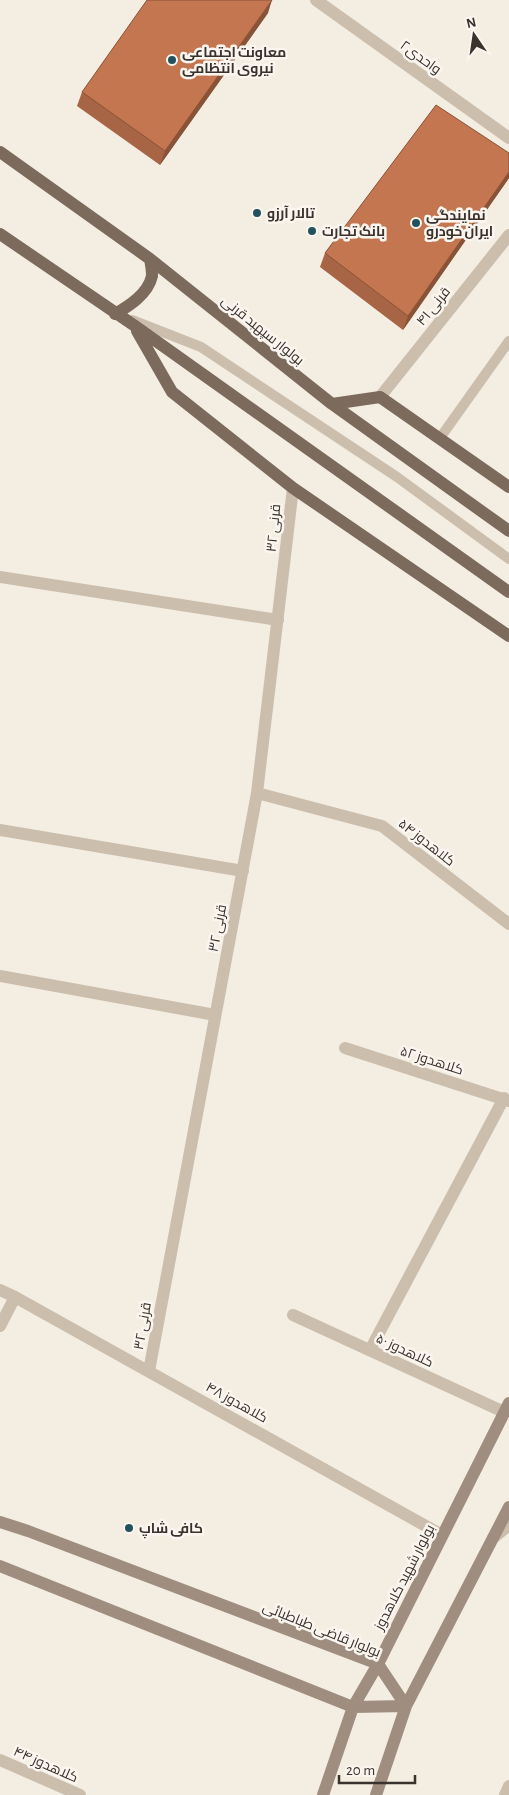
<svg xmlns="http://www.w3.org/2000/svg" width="509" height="1795" viewBox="0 0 509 1795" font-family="'Alegreya Sans',Cairo,sans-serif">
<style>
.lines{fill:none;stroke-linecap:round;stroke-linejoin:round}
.service{stroke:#ccbead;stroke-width:10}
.minor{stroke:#ccbead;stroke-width:12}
.secondary{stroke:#9f8d7f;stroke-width:12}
.primary{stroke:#7c6a5d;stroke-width:12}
.wall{fill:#a86545}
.shaded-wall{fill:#885338}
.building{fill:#c37650;stroke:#885338}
.poi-dot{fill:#22525b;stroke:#faf6ef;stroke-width:2}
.labels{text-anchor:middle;stroke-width:5;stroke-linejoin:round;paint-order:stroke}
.poi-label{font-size:14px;font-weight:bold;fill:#3a322c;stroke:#faf6ef;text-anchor:start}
.street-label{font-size:14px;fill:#3a322c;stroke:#faf6ef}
</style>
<rect width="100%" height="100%" fill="#f3ede2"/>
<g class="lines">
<!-- service -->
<path class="service" d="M132 320 201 347 397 477 509 559
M440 438 509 341"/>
<!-- minor -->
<path class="minor" d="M316 0 509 138
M380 397 509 235
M0 577 278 620
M257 793 382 826 509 924
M0 830 243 871
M0 976 215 1015
M345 1048 509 1101
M0 1290 15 1297 442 1535
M293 1315 504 1412
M0 1326 15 1297
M370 1350 504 1098
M149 1371 257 793 293 488
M493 1538 509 1525
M0 1760 80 1795
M505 1795 509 1786"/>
<!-- secondary -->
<path class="secondary" d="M0 1522 28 1531 378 1664 406 1706
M0 1566 353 1707 406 1706
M323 1795 353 1707 378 1664 509 1403
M376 1795 406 1706 509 1507"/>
<!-- primary -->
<path class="primary" d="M0 152 150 259 332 404 509 531
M0 234 135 326 509 592
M115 314C129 306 148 294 152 276 152 271 151 264 150 259
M137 331 172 392 293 488 509 636
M332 404 380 397 509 487"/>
</g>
<!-- wall -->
<path class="wall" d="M268 13 160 165 77 106 82 92Z
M509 153V178L403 330 320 267 325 253Z"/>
<!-- shaded-wall -->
<path class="shaded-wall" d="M272 0 268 13 160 165 165 151Z
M509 172V178L403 330 408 316Z"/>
<!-- building -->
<path class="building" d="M147 0H272L165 151 82 92Z
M436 105 509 153V172L408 316 325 253Z"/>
<!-- markers -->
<g class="poi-dot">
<circle cx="172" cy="60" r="5"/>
<circle cx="257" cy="213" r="5"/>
<circle cx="416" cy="223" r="5"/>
<circle cx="312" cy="231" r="5"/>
<circle cx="129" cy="1528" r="5"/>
</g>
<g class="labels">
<!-- poi labels -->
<g class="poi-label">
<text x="182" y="57">معاونت اجتماعی<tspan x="182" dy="16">نیروی انتظامی</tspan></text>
<text x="267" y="218">تالار آرزو</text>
<text x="426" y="220">نمایندگی<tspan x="426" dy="16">ایران خودرو</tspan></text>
<text x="322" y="236">بانک تجارت</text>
<text x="139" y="1533">کافی شاپ</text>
</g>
<!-- street labels -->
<g class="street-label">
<text transform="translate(421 57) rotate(36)" y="5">واحدی۲</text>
<text transform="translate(433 306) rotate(-51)" y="5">قرنی ۴۱</text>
<text transform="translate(263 330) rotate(39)" y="5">بولوار سپهبد قرنی</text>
<text transform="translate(273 528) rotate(-84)" y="5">قرنی ۳۲</text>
<text transform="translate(427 842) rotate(38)" y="5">کلاهدوز ۵۴</text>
<text transform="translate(217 928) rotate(-79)" y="5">قرنی ۳۲</text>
<text transform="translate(432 1060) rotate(18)" y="5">کلاهدوز ۵۲</text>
<text transform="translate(142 1326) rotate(-80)" y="5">قرنی ۳۲</text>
<text transform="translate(405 1350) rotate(25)" y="5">کلاهدوز ۵۰</text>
<text transform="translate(237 1402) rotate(29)" y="5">کلاهدوز ۴۸</text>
<text transform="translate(404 1577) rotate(-63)" y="5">بولوار شهید کلاهدوز</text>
<text transform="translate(322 1629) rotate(22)" y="5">بولوار قاضی طباطبائی</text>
<text transform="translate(46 1764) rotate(24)" y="5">کلاهدوز ۴۴</text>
</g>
</g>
<!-- north arrow -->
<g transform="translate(474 35) rotate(347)" stroke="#faf6ef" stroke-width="4" paint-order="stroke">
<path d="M0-4L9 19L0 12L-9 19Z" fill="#3a322c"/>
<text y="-8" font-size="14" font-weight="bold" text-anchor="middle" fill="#3a322c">N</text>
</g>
<!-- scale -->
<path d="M339 1775v8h76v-8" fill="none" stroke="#3a322c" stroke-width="2.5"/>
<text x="346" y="1775" font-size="15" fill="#3a322c" stroke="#faf6ef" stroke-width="4" paint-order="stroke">20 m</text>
</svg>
